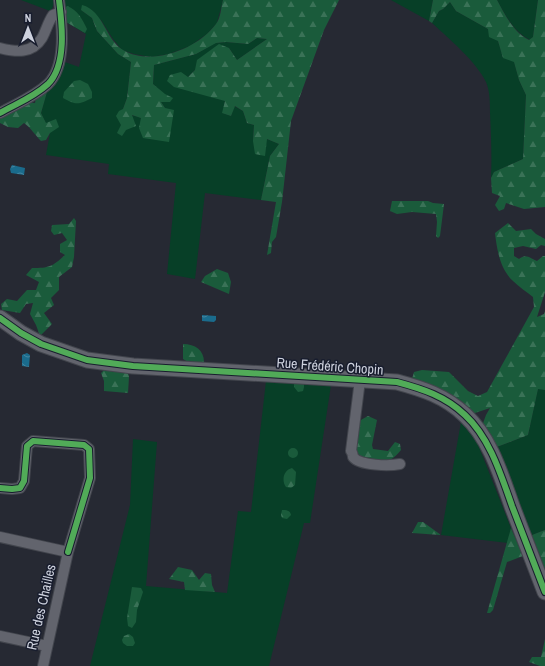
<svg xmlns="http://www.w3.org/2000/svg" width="545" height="666" viewBox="0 0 545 666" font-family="'Archivo Narrow',sans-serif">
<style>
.grass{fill:#073f27}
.forest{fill:url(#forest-firs)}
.water{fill:url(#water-waves)}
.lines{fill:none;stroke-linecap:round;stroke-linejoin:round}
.street-casing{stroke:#42454d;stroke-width:12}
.secondary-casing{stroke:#42454d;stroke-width:17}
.street{stroke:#62646d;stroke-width:10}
.secondary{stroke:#62646d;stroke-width:15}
.cycleway-casing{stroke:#181d2e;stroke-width:8}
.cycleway{stroke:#51ab58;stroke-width:6}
.labels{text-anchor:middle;stroke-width:3;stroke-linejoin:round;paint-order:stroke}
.street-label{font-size:14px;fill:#ced2de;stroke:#181d2e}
</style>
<defs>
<pattern id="forest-firs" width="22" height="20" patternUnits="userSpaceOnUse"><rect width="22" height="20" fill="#1a5b3b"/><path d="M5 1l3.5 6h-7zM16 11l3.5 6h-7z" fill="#3a7257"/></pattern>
<pattern id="water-waves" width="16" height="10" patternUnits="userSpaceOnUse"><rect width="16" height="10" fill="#1a6b8c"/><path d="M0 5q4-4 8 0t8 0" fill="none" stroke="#4586a1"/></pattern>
</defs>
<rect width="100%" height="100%" fill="#262933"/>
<!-- grass -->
<path class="grass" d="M21 0H55L52 9 50 11Z
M62 0H223L217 23 207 34 190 46 169 54 151 57 134 54 122 50 113 39 101 20 81 10 92 18 97 31 118 54 131 62 127 98 123 109 131 115 142 118 165 108 161 102 165 95 153 84 154 65 196 54 215 43 226 42 248 44 257 38 267 39 237 60 229 48 195 70 188 77 170 75 225 101 223 113 231 116 234 106 243 111 247 123 254 125 253 141 267 139 279 144 270 156 261 200 205 193 195 279 167 274 176 183 108 174 109 164 46 155 50 133 41 113 48 87 62 61 79 67 86 34 66 22Z
M391 0H433L429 21Z
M497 0H538L533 37 530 40C514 32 505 15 497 0Z
M450 2 456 11 488 29 498 41 503 57 514 61 519 80 526 95 523 159 494 172 491 178C492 156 491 135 490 113 490 103 490 91 486 82 476 61 449 39 432 23L439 11 443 9Z
M266 381 331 385 310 523H304L269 666H90L130 505 133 439 157 442 146 586 227 593 238 511 251 512Z
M538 388 545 390V530L532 535 494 448 528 435Z
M461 422 477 442 511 528 508 543 441 535Z"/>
<!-- forest -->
<path class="forest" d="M223 0H339L324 30 291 121 282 202 276 237 272 242 271 253 267 255 276 202 261 200 270 156 279 144 267 139 265 156 255 154 253 141 254 125 247 123 243 111 235 106 231 116 222 113 225 101 174 87 167 81 170 75 181 72 188 77 195 70 197 60 219 44 229 48 237 60 267 39 257 38 248 44 226 42 216 43 196 54 154 65 153 84 165 94 173 98 170 102H161L165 108 174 110 169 142 143 138 139 128 141 118 132 115 136 126 126 130 122 136 117 133 121 125 116 116 119 111 123 109 127 98 131 62 118 54 97 31 92 18 81 10 82 5C104 11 105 39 123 50 151 67 198 49 216 24 221 18 221 7 223 0Z
M433 0H497C505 15 514 33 529 40L533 37 538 0H545V207L524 209 506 203 504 209 499 211 495 205 500 196 492 193 491 178 494 172 523 159 526 95 519 80 514 62 503 58 498 41 489 37 488 29 456 11 450 2 443 9 439 11 432 23 429 21Z
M67 6C78 10 82 19 87 29L85 33 66 22 64 9Z
M80 80 88 84 92 92V98C78 105 76 105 63 98L64 92 74 81Z
M44 89 47 92 41 113 46 123 56 119 59 127 50 133 46 140 41 141C35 135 31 128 24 123L18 128 8 127 0 123V117L27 102 35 103 36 97Z
M392 201H428L433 203 444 204 440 236 438 238 436 236 437 222 436 214 412 212 397 214 390 211Z
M74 218 76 221 74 257 72 267 59 277V290L51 298 54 305 44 313 52 324 40 336 36 325 30 314 33 303 26 304 20 313 2 310 1 304 7 299 17 301 27 290H36L39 282 26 275 32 268C49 268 52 267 65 255L60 252V244L67 240 62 233 54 235 51 231 52 225 69 224Z
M508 223 516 231 531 229 536 234 545 239V246L541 245 536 249 523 246 514 248V256L519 259C526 253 530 258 537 261L543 256H545V292L537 317 544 314 545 311V390L538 389 528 435 494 448 482 426 486 415 490 408 472 414 440 390 412 379 414 372 422 370 449 372 468 391 478 396 487 392 534 307 533 297C527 292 519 287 513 281 500 269 497 250 495 233Z
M217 269 228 273 231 282 229 294 201 282 205 276Z
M183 344C195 344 204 350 204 362H188L183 359Z
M104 370 128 372 129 377 128 393 104 391V381L101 373Z
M294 383H304V387L303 391 298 392 294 387Z
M368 416 377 420 372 445 373 449 388 451 395 442 400 444 401 450C387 467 381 461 361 457L356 451 359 421Z
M288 453a5 5 0 1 1 10 0a5 5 0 1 1-10 0Z
M292 468 296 472 295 485 291 488 286 487C281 480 284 470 292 468Z
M282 510C286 510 290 510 291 515L287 519 282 518 281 515Z
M418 522H423L441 535 412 533Z
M511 528 523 556 507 562 493 610 490 613H487Z
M545 530V569L532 535Z
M178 567 192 570 199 580 205 573 211 574 212 585 215 592 185 590 184 582 169 579Z
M132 587 141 588 143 592 137 610 136 622 132 628 128 626 127 618Z
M129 634 133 637 135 643 133 646H127L123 643 122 640 124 636Z
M545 639V666H540L529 662 532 657H541Z"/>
<!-- water -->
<path class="water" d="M12 165 25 168 24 175 11 173 10 169Z
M202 315 216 316V320L214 322 202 321Z
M27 353 30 355 29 367 22 366V355Z"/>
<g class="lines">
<defs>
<path id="street" d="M0 48C16 52 32 54 42 38 46 31 48 22 53 15L61 12
M0 113C16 104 34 97 48 84 67 65 62 24 59 0
M360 380 351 451C352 451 353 456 353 457 360 466 390 466 400 464
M0 488 12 489 20 488 24 481 27 446 33 441 84 445 89 449 90 478 68 552
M0 537 68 552 43 666
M0 636 47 646"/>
<path id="secondary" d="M0 318 21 333 41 344 87 360 133 366 397 382C423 389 445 396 465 415 490 438 501 475 512 506 523 535 534 564 545 592"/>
</defs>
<!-- street casing -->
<use href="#street" class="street-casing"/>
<!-- secondary casing -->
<use href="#secondary" class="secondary-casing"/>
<!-- street -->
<use href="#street" class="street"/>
<!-- secondary -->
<use href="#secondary" class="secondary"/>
<defs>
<path id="cycleway" d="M0 113C16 104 34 97 48 84 67 65 62 24 59 0
M0 318 21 333 41 344 87 360 133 366 397 382C423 389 445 396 465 415 490 438 501 475 512 506 523 535 534 564 545 592
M0 488 12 489 20 488 24 481 27 446 33 441 84 445 89 449 90 478 68 552"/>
</defs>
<!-- cycleway casing -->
<use href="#cycleway" class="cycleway-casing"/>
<!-- cycleway -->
<use href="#cycleway" class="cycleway"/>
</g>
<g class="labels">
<!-- street labels -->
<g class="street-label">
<text transform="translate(330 366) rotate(4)" y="5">Rue Frédéric Chopin</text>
<text transform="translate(41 607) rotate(-77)" y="5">Rue des Chailles</text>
</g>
</g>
<!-- north arrow -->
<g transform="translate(28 28)" stroke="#181d2e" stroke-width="3" paint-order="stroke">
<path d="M0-3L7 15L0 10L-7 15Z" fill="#ced2de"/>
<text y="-6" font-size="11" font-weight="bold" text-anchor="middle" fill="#ced2de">N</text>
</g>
</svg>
